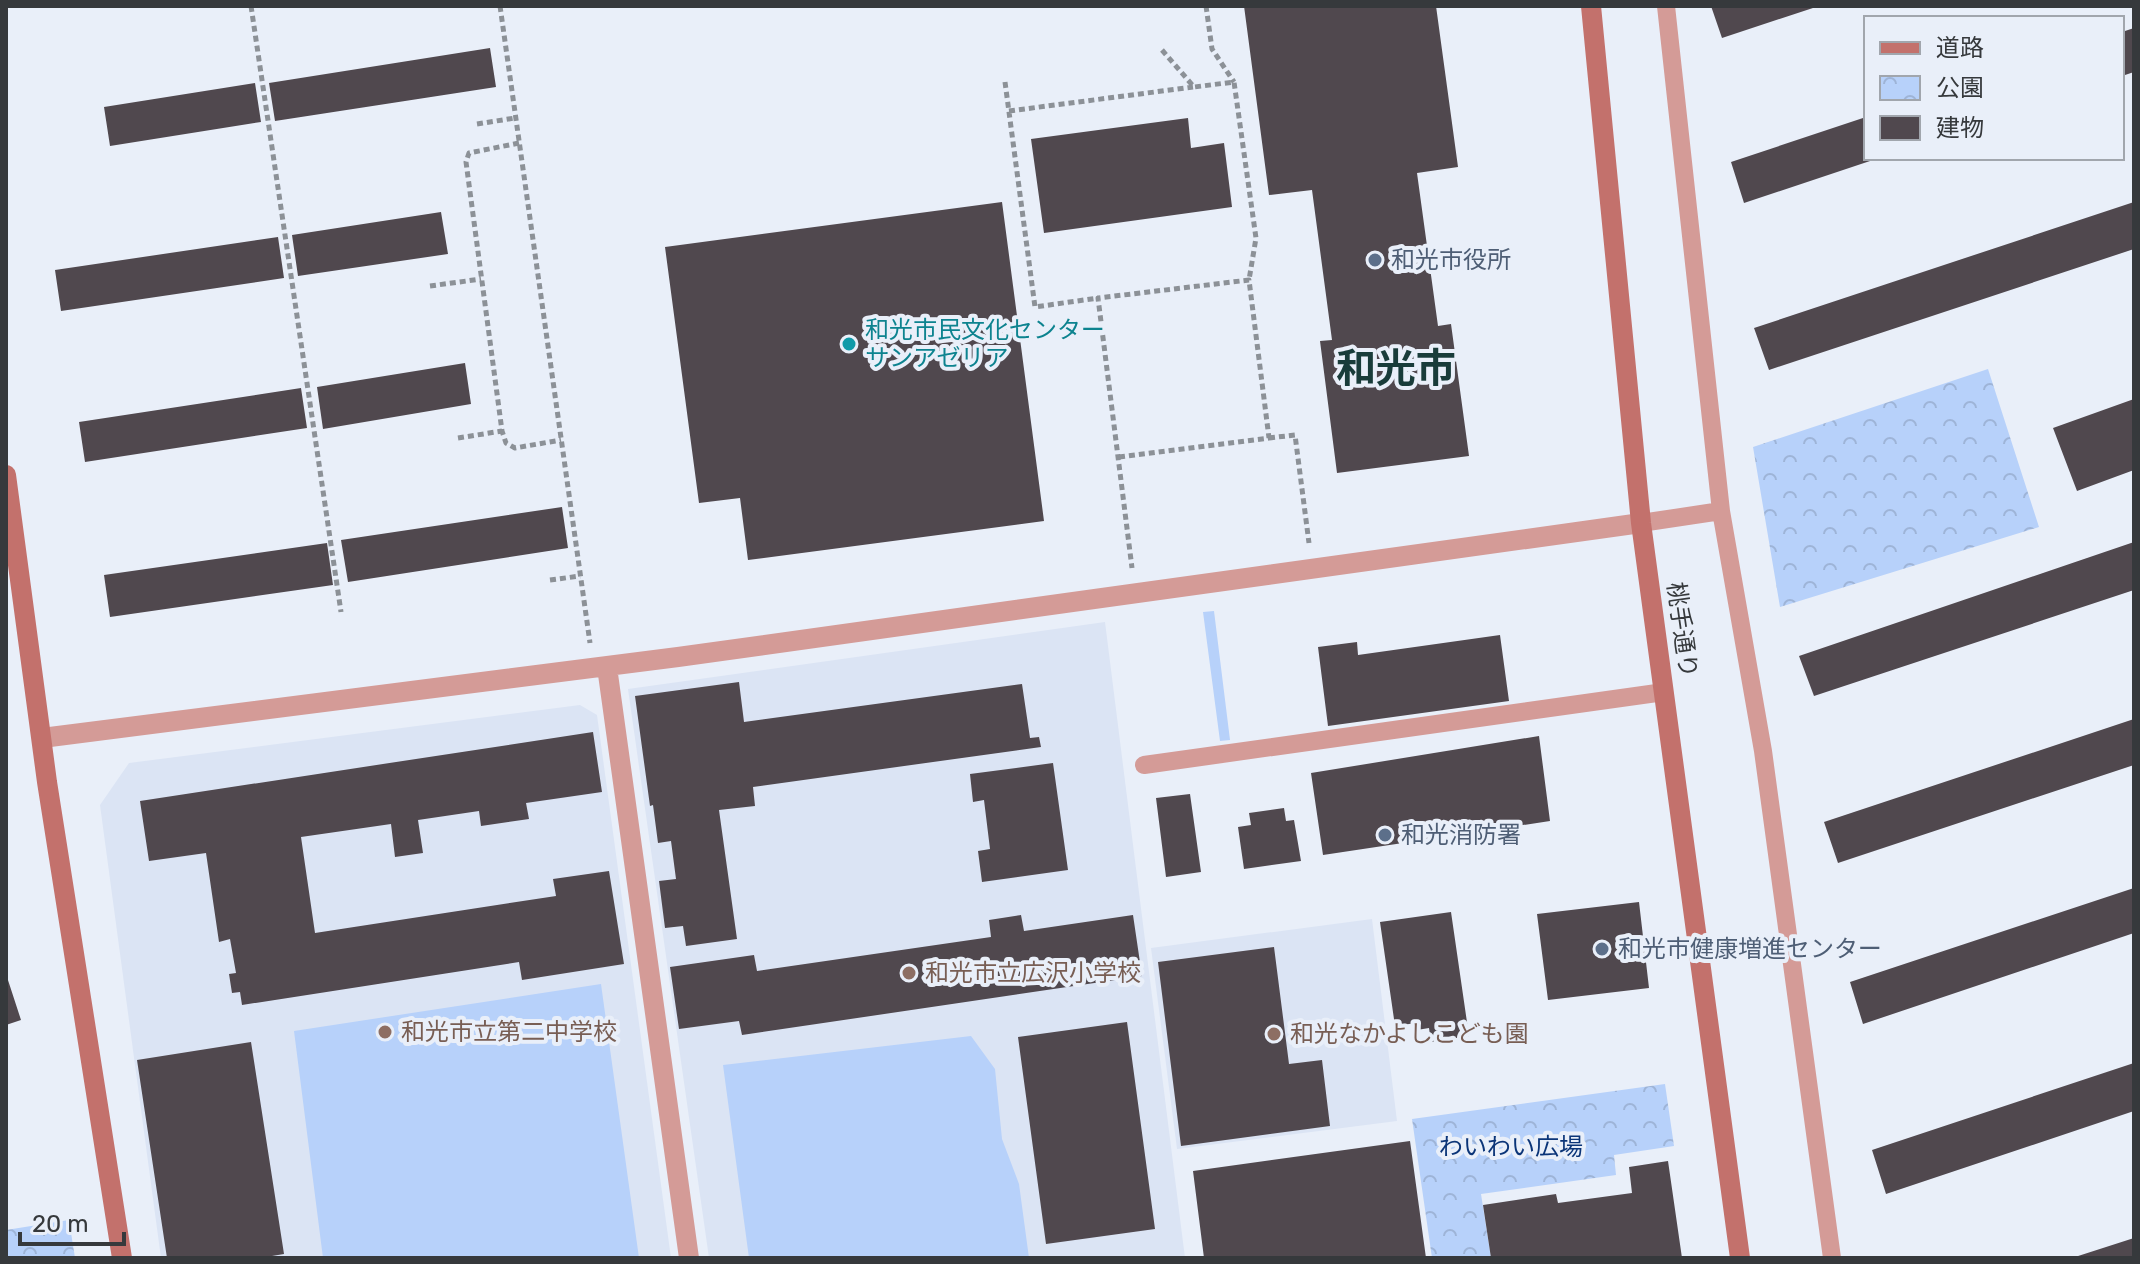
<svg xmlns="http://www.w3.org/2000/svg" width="2140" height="1264" viewBox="0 0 2140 1264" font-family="Rubik,'Noto Sans JP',sans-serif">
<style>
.built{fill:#dbe4f4}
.green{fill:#b7d1fa}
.park{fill:url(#park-crowns)}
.building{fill:#50484e}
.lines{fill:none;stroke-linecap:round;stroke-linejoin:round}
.path{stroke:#8c9197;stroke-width:5;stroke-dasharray:6 4;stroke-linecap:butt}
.lane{stroke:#d49b97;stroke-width:18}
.street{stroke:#d49b97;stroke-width:20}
.secondary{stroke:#c3716c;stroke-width:20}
.service-dot{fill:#5c6f8a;stroke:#e9eff9;stroke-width:3}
.culture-dot{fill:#0f9aa8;stroke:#e9eff9;stroke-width:3}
.education-dot{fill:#8d6e63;stroke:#e9eff9;stroke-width:3}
.labels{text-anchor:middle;stroke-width:8;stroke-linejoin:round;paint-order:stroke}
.service-label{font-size:24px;fill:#4e5e75;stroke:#e9eff9;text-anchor:start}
.culture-label{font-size:24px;fill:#0d838f;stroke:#e9eff9;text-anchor:start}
.street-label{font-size:24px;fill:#36393c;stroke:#e9eff9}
.education-label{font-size:24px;fill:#785e54;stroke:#e9eff9;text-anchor:start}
.park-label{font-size:24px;fill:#0b3578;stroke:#e9eff9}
.town-label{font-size:40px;font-weight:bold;fill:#193c3a;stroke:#e9eff9}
</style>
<defs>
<pattern id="park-crowns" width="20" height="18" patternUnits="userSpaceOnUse" patternTransform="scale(2)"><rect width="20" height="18" fill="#b7d1fa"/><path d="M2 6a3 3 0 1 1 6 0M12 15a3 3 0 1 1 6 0" fill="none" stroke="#9eb4d7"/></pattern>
</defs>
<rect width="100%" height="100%" fill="#e9eff9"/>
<!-- built -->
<path class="built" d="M1105 622 1185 1258H709L628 689Z
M580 705 597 715 671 1258H161L100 805 129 763Z
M1372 919 1397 1121 1177 1149 1151 948Z"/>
<!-- green -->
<path class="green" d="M1214 611 1230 740 1220 741 1203 612Z
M601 984 639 1258H323L294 1031Z
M971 1036 995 1069 1002 1139 1019 1184 1029 1258H749L723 1065Z"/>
<!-- park -->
<path class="park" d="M1988 369 2039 527 1780 607 1753 447Z
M1665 1084 1674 1146 1614 1155 1616 1175 1481 1194 1491 1258H1432L1412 1119Z
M69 1220 75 1258H6V1230Z"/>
<!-- building -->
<path class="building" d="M1244 6H1436L1458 167 1417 173 1438 326 1451 324 1469 456 1337 473 1320 341 1332 340 1312 190 1269 195Z
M1711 6H1816V7L1722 38Z
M2134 28V72L2122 76V32Z
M490 48 496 87 275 121 269 83Z
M255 83 261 122 110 146 104 107Z
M1866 117V158L1876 159 1744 203 1731 162Z
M1188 118 1191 148 1224 143 1232 207 1044 233 1031 139Z
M1002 202 1044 521 748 560 740 498 699 503 665 247Z
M2134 202V249L1769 370 1754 328Z
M441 212 448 254 298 276 292 235Z
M278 237 284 278 61 311 55 270Z
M465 363 471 404 323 429 317 387Z
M301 388 307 428 85 462 79 422Z
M2134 399V470L2077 491 2053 428Z
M562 507 568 548 348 582 341 540Z
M2134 542V590L1814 696 1799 656Z
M327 543 333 585 110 617 104 575Z
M1500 635 1509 701 1328 726 1318 647 1357 642 1358 655Z
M739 682 744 722 1022 684 1030 738 1039 737 1041 747 753 787 755 806 719 810 737 939 686 946 683 926 665 928 659 881 676 879 671 841 658 843 653 805 650 806 635 696Z
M2134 719V765L1838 863 1824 822Z
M593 732 602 792 526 803 529 819 481 826 479 811 418 820 423 853 395 857 391 824 301 837 315 933 556 896 553 879 609 871 624 964 522 980 519 962 242 1005 240 992 232 993 229 974 236 973 230 939 219 942 206 853 149 861 140 801Z
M1539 736 1550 821 1323 855 1311 773Z
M1053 763 1068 870 982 882 978 851 990 849 984 800 973 802 970 774Z
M1190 794 1201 872 1166 877 1156 798Z
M1284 808 1286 821 1294 820 1301 861 1244 869 1238 827 1251 825 1249 813Z
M2134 888V933L1863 1024 1850 982Z
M1639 902 1649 988 1548 1000 1537 914Z
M1451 912 1469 1036 1431 1042 1429 1028 1417 1030 1416 1023 1395 1026 1380 922Z
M1021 915 1024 931 1133 915 1142 976 742 1035 739 1021 679 1029 670 967 754 955 757 971 991 937 989 920Z
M1274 947 1289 1064 1322 1060 1330 1126 1181 1146 1158 962Z
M6 974 21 1020 6 1025Z
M1127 1022 1155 1229 1046 1244 1018 1037Z
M251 1042 284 1254 260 1258H167L137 1060Z
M2134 1063V1111L1886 1194 1872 1150Z
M1410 1141 1426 1258H1204L1193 1171Z
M1668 1161 1682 1258H1491L1483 1205 1556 1194 1558 1203 1632 1193 1629 1167Z
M2134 1238V1258H2075V1257Z"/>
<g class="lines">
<!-- path -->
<path class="path" d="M251 6 341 612
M500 6 590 643
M1206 6 1212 49 1234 82
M1162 50 1194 87 1234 82 1256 238 1249 280
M1005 82 1035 307 1098 298
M1009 111 1193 87
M477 124 515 118
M519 143 469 153 466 162 502 431 506 443 515 448 561 440
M430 286 481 279
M458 438 502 431
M1269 438 1295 435 1309 543
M1119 457 1269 438 1249 280 1098 298 1132 568
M550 580 580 576"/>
<!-- lane -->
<path class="lane" d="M1666 6 1721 511 1763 751 1832 1258
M1641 523 1721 511
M1144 765 1664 692"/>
<!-- street -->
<path class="street" d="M607 667 689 1258
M42 738 678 657 1641 523"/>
<!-- secondary -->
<path class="secondary" d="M1591 6 1641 523 1740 1258
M6 475 47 782 122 1258"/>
</g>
<!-- markers -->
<g class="service-dot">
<circle cx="1375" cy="260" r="8"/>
<circle cx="1385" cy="835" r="8"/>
<circle cx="1602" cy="949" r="8"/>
</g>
<circle class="culture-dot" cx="849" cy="344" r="8"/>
<g class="education-dot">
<circle cx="909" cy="973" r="8"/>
<circle cx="385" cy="1032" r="8"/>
<circle cx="1274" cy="1034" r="8"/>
</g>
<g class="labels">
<!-- service labels -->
<g class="service-label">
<text x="1391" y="268">和光市役所</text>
<text x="1401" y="843">和光消防署</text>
<text x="1618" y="957">和光市健康増進センター</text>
</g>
<!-- culture labels -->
<g class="culture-label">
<text x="865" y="338">和光市民文化センター<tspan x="865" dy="28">サンアゼリア</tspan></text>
</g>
<!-- street labels -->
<g class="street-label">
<text transform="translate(1682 630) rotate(82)" y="8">桃手通り</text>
</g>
<!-- education labels -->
<g class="education-label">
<text x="925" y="981">和光市立広沢小学校</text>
<text x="401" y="1040">和光市立第二中学校</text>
<text x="1290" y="1042">和光なかよしこども園</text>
</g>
<!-- park labels -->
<g class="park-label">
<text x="1511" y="1155">わいわい広場</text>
</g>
<!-- town labels -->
<g class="town-label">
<text x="1396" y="382">和光市</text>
</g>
</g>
<!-- border -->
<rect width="2140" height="1264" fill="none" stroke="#36393c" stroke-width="16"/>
<!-- legend -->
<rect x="1864" y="16" width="260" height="144" fill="#e9eff9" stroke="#a1a6ad" stroke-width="2"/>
<rect x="1880" y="42" width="40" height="12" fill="#c3716c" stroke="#a1a6ad" stroke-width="2"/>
<text x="1936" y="56" font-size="24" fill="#36393c">道路</text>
<rect x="1880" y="76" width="40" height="24" fill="url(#park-crowns)" stroke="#a1a6ad" stroke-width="2"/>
<text x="1936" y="96" font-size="24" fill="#36393c">公園</text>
<rect x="1880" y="116" width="40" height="24" fill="#50484e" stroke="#a1a6ad" stroke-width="2"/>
<text x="1936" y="136" font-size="24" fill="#36393c">建物</text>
<!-- scale -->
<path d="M20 1232v12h104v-12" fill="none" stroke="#36393c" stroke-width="4"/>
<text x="32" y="1232" font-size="24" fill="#36393c" stroke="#e9eff9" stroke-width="6" paint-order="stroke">20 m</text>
</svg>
